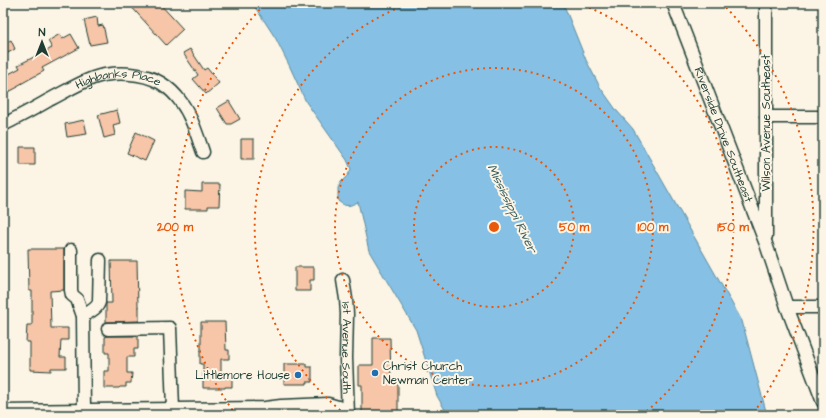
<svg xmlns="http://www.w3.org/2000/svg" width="826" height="418" viewBox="0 0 826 418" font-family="'Architects Daughter',sans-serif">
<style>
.green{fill:#a6dfa3;stroke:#628e6c}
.water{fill:#86c0e5;stroke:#5d8c9e}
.building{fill:#f7c5a7;stroke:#1f3d34}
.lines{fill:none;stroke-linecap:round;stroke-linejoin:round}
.minor-casing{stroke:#1f3d34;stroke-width:15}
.minor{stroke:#fcf5e5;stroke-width:12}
.ring{fill:none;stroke:#e8590c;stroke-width:2;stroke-dasharray:2 4}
.poi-dot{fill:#1f6fb2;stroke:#fcf5e5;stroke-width:1.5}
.labels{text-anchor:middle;stroke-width:4;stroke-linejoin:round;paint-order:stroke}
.street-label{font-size:12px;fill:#1f3d34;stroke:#fcf5e5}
.poi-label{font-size:12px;fill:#1f3d34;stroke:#fcf5e5;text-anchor:start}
.water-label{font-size:13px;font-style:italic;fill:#395e60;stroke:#fcf5e5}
.centre{fill:#e8590c;stroke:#fcf5e5;stroke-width:2}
.ring-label{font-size:12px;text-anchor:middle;font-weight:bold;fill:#e8590c;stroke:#fcf5e5;stroke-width:4;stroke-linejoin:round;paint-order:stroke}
</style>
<rect width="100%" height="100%" fill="#fcf5e5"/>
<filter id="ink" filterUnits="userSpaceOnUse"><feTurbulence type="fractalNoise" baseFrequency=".025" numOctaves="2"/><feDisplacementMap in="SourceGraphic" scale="8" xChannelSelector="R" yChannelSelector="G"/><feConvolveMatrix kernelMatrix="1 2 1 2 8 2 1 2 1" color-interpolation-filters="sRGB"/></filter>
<g filter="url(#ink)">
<!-- green -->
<path class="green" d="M328 409 329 415H286L279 411Z"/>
<!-- water -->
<path class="water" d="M252 3H563L586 60 600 87 617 111 633 129 742 321 767 415H448L437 396 416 330 369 251 358 202C349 206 347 208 338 201V188L341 182 348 175 351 169 347 160 306 102 289 65 276 39 265 22Z"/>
<!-- building -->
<path class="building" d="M128 3H159L183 29 166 45Z
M97 17 98 26 103 25 107 42 90 45 84 20Z
M60 34 62 39 71 34 79 48 42 68 44 71 17 86 18 87 3 95V77L20 68 18 65 52 48 48 41Z
M11 40 15 49 6 54 3 48V44Z
M190 49 204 70 207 68 219 83 206 94 193 79 198 75 183 53Z
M229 101 240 119 231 124H227L217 108Z
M117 110 120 123 113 125 115 135 104 138 98 115Z
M84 120 87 134 67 137 65 124Z
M136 132 154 141 145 161 127 153Z
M241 139H254V159H241Z
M20 147H35V165H20Z
M202 184H220L219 206H208V209H185V191L202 192Z
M28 249H64V290L50 291 51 328H68V340H61L60 357H66V368H51V371L30 370V342H26L27 325H32V291H29Z
M111 261H137L138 307H139V321L106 322V303H112Z
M295 267H314V280H310V291H295Z
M201 322H225L226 350H229V359H221V376H225V378H232V387H225V388H203V364H200V351H201Z
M106 336H138V349H134V357H127V373H132L131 383H126V387H120L119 388H104V371H109V353H105V337H106Z
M373 338H390L391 384H398V415H362V385H359V365H373Z
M284 364H307V367H312V382H307V384H284Z"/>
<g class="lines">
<defs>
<g id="minor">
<path id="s1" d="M673 3 766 244 787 307 823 402"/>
<path d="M766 117H823"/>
<path id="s2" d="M3 125C18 117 34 109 49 100 63 93 77 84 93 78 113 71 143 72 161 83 169 88 176 95 181 102 192 117 197 135 203 152"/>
<path d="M766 236V3"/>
<path d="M71 250V290L72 295 77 299 83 316 84 410"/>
<path id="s3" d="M343 280 346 299 347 314 346 358 348 415"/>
<path d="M787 307H823"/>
<path d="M83 316C89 312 97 309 99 302L100 260"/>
<path d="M108 329 170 328 173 409"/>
<path d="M3 411 265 408 281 406 328 404 338 407 348 413"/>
</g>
</defs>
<!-- minor casing -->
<use href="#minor" class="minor-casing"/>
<!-- minor -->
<use href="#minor" class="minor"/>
</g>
</g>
<!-- distance rings -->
<g class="ring">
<circle cx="494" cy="227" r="80"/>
<circle cx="494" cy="227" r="159"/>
<path d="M345 414A239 239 0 0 1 410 3M578 3A239 239 0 0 1 643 414"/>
<path d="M236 415A319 319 0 0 1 266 3M722 3A319 319 0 0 1 752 415"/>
</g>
<!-- markers -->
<g class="poi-dot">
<circle cx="375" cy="373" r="4"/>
<circle cx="298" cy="375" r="4"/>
</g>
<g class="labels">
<!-- street labels -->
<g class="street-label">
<text dy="4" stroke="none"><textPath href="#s2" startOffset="127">Highbanks Place</textPath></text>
<text transform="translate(766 123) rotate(-90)" y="4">Wilson Avenue Southeast</text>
<text dy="4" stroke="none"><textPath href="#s1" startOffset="141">Riverside Drive Southeast</textPath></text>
<text dy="4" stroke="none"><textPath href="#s3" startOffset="68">1st Avenue South</textPath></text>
</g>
<!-- poi labels -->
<g class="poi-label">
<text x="383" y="370">Christ Church<tspan x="383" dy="14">Newman Center</tspan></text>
<text x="290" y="379" text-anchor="end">Littlemore House</text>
</g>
<!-- water labels -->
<g class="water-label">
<text transform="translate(513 208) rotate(64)" y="5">Mississippi River</text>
</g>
</g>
<circle cx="494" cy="227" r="6" class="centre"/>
<g class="ring-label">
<text x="574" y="231">50 m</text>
<text x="653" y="231">100 m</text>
<text x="733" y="231">150 m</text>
<text x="175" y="231">200 m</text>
</g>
<!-- margin -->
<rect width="826" height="418" fill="none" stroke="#fcf5e5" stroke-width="16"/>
<rect x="8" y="8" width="810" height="402" fill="none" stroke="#1f3d34" stroke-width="1.5" filter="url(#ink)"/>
<!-- north arrow -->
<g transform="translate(42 42)" stroke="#fcf5e5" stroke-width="3" paint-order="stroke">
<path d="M0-3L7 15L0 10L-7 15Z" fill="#1f3d34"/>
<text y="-6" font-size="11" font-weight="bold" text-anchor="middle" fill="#1f3d34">N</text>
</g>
</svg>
